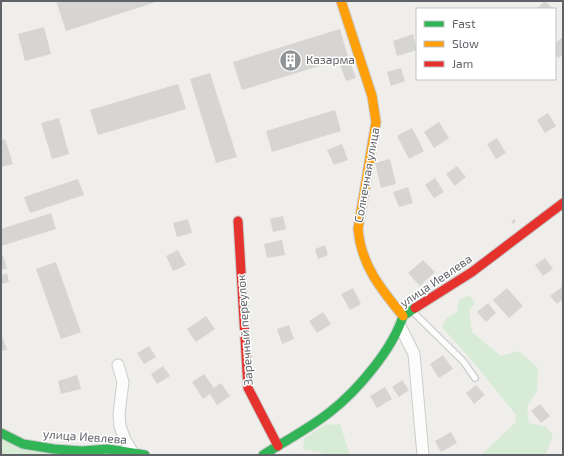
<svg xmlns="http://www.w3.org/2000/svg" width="564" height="456" viewBox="0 0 564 456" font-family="'Exo 2',sans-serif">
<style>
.green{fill:#d8ebd6}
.building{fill:#d6d5d3}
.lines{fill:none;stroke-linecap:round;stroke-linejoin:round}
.lane-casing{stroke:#cbcccc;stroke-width:8}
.street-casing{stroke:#cbcccc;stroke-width:13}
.fast-casing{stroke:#cacacb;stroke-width:11}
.slow-casing{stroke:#cacacb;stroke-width:11}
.jam-casing{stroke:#cacacb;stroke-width:11}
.lane{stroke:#fdfcfc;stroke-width:5.5}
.street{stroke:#fdfcfc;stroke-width:11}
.fast{stroke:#30b455;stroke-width:9}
.slow{stroke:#ff9f0a;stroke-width:9}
.jam{stroke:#e5322d;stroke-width:9}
.labels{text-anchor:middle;stroke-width:3;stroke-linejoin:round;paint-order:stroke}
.poi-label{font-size:12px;fill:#5f6368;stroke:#fff;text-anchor:start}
.street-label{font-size:12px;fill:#5f6368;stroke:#fff}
</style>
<rect width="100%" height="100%" fill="#efeeea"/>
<!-- green -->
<path class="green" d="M470 295 475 304 469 310 472 332 501 356 519 351 538 368 537 391 527 407 529 423 546 427 553 435 547 452 543 455H481L515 423 516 415 474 363 442 327 446 319 457 312 459 300Z
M340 424 350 455H324L320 452 303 449 304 439 324 425Z
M1 439 49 455H1Z"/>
<!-- building -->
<path class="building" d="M56 1H159L66 31Z
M545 1 553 9H536Z
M44 27 51 54 25 61 18 34Z
M340 29 348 57 242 90 233 62Z
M413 34 417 50 397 56 393 41Z
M563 37V55L558 58 555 54V43Z
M350 62 356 78 346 81 340 65Z
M401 68 405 81 391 86 387 72Z
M210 73 237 157 216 163 190 79Z
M178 84 186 109 98 135 90 110Z
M335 110 341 131 272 152 266 131Z
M548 113 556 126 545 133 537 120Z
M59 118 69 154 52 159 41 123Z
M439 122 449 138 434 148 424 132Z
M412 128 424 151 409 159 397 136Z
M497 138 506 153 496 159 487 144Z
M5 139 13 164 1 167V140Z
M342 144 348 160 334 165 327 150Z
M390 159 396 184 381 188 375 163Z
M457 166 466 177 455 186 446 174Z
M435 178 444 192 434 198 425 185Z
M78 179 84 195 30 213 24 197Z
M408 187 413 203 399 207 393 192Z
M51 213 56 229 1 246V229Z
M283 216 286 229 273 232 270 219Z
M188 219 192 233 177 237 173 223Z
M514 219 516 221 513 224 511 222Z
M282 240 285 255 267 258 264 244Z
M325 245 328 255 318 259 315 249Z
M178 250 186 265 173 271 166 256Z
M3 255 7 269 1 270V256Z
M545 258 553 269 543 276 535 265Z
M423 260 435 272 420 286 408 273Z
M56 262 81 332 61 339 36 269Z
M7 273 9 282 1 284V275Z
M563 286V299L557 304 550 296Z
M353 288 361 304 350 310 341 294Z
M507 288 523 306 509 318 493 300Z
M488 303 496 313 486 322 477 312Z
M323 312 331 324 317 333 309 321Z
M206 316 215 329 196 342 187 329Z
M289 325 294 339 282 344 277 329Z
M1 333 7 350 1 351Z
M149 346 156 357 144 364 137 353Z
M443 355 453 369 439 378 430 364Z
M163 366 170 376 157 384 151 374Z
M204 374 214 388 221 383 230 396 217 405 210 394 203 399 192 382Z
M77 375 81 389 61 394 58 381Z
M402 380 409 390 399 397 392 387Z
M476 385 485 395 474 404 466 393Z
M385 387 392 399 377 408 370 396Z
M540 404 550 416 541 423 531 411Z
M451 432 457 443 441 452 435 441Z"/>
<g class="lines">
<defs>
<path id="lane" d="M412 311 463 361 475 378"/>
<path id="street" d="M400 326 414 354 423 455
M118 365 123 382 119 414 120 426 125 440 133 453"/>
<path id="fast" d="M1 433 23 444 54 449 82 451 108 449 145 455
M263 455C285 441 310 428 330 412 357 391 393 349 403 316L415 308"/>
<path id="slow" d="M341 1 372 96 376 122 358 229C361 265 381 289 403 316"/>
<path id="jam" d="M238 221 248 388 278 446
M415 308 472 272 563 203"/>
</defs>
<!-- lane casing -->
<use href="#lane" class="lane-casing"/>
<!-- street casing -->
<use href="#street" class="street-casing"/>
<!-- fast casing -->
<use href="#fast" class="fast-casing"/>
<!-- slow casing -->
<use href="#slow" class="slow-casing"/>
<!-- jam casing -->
<use href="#jam" class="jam-casing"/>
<!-- lane -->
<use href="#lane" class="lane"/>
<!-- street -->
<use href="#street" class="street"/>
<!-- fast -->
<use href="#fast" class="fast"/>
<!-- slow -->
<use href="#slow" class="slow"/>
<!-- jam -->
<use href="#jam" class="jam"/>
</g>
<!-- icons -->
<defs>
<symbol id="building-disc" viewBox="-11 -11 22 22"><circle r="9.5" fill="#919496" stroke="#fff"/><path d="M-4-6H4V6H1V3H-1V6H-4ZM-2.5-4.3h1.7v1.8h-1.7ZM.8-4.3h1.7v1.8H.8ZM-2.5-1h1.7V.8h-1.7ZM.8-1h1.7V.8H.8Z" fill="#fff"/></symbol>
</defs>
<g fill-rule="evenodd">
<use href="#building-disc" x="278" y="48" width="25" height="25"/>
</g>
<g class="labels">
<!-- poi labels -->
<g class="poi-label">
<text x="306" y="64">Казарма</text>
</g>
<!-- street labels -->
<g class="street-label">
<text transform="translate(367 175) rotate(-80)" y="4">Солнечная улица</text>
<text transform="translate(436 281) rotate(-34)" y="4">улица Иевлева</text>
<text transform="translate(245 330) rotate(-94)" y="4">Заречный переулок</text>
<text transform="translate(85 437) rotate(4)" y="4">улица Иевлева</text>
</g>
</g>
<!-- border -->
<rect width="564" height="456" fill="none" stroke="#5f6368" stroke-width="4"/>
<!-- legend -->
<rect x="416" y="8" width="140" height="72" fill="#ffffff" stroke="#bfc1c3"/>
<rect x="424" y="21" width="20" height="6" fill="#30b455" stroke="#bfc1c3"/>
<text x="452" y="28" font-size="12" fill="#5f6368">Fast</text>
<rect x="424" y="41" width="20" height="6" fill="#ff9f0a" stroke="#bfc1c3"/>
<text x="452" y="48" font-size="12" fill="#5f6368">Slow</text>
<rect x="424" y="61" width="20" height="6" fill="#e5322d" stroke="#bfc1c3"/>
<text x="452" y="68" font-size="12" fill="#5f6368">Jam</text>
</svg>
